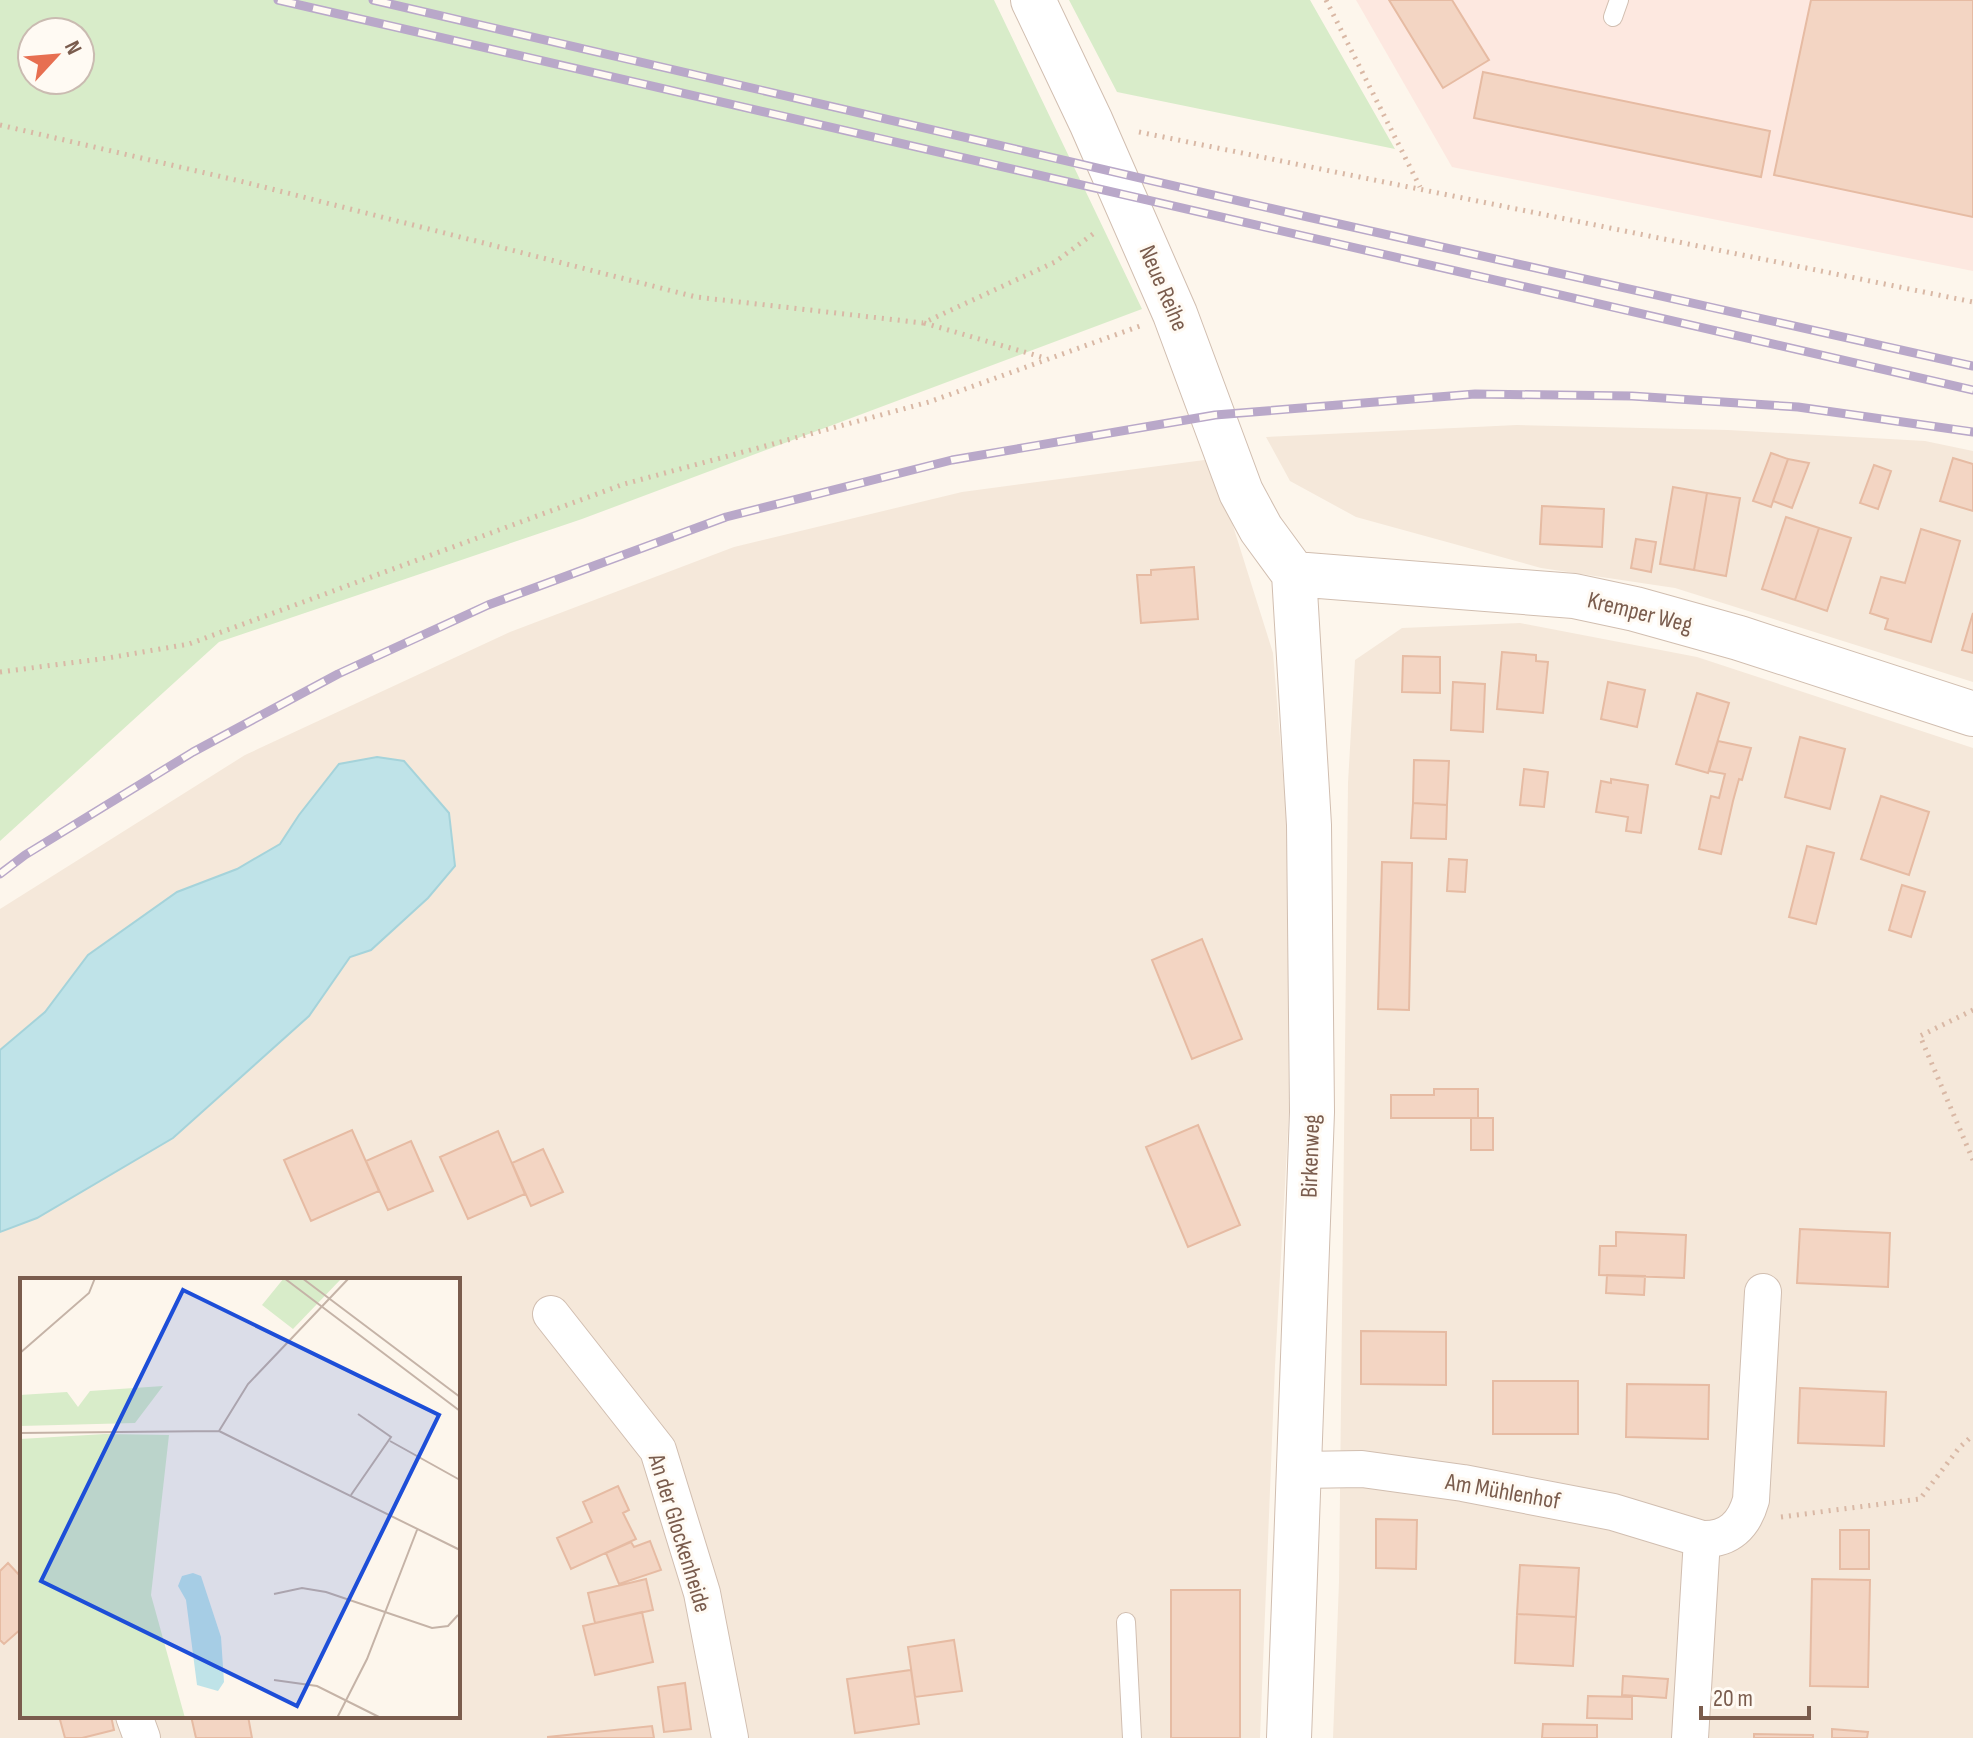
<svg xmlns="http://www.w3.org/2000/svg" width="1973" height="1738" viewBox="0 0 1973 1738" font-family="'Sofia Sans Condensed',sans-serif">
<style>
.residential{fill:#f5e8da;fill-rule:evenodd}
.commercial{fill:#fde8e0}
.green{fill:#d8ecc9;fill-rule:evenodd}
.water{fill:#bfe3e8;stroke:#a5d3da;stroke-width:2}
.building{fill:#f3d5c3;stroke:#e6bba3;stroke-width:2}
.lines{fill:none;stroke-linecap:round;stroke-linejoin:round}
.service-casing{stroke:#d1beb0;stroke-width:20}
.minor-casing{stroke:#d1beb0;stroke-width:38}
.tertiary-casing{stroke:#d1beb0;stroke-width:46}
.path{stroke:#d9b8a5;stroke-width:5;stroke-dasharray:2 6;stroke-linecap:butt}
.service{stroke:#fff;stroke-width:18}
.minor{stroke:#fff;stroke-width:36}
.tertiary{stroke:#fff;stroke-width:44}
.rail-casing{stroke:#b9a8c9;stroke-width:9}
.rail{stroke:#fffaf3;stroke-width:6;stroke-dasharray:18;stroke-linecap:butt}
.labels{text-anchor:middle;stroke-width:6;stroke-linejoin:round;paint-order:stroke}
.street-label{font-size:24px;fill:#7a5c4d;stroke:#fffaf3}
.inset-road{fill:none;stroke:#c5b3a7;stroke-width:2}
.view{fill:#1d4ed8;fill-opacity:0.15;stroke:#1d4ed8;stroke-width:4}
.inset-edge{fill:none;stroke:#7a5c4d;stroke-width:4}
</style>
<rect width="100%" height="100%" fill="#fdf6ec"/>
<!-- residential -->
<path class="residential" d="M1517 425 1728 430 1925 441 1973 451V682L1675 588 1541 568 1356 517 1290 481 1266 437Z
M1212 459 1273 653 1287 823 1289 1112 1275 1366 1260 1738H0V909L245 755 510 632 734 547 962 492ZM22 1280H458V1716H22Z
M1520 623 1697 657 1973 748V1738H1333L1339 1582 1348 783 1355 660 1402 628Z"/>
<!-- commercial -->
<path class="commercial" d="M1356 0H1973V271L1452 167Z"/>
<!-- green -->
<path class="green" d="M0 0H994L1142 309 582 519 219 642 0 841ZM32 32H80V80H32Z
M1069 0H1310L1395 149 1117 92Z"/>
<!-- water -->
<path class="water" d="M377 757 404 761 449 813 455 866 428 898 371 950 350 957 309 1016 173 1138 37 1218 0 1232V1050L45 1012 88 955 177 892 237 869 280 844 299 815 339 764Z"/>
<!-- building -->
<path class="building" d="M1389 0H1452L1489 60 1443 88Z
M1811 0H1973V217L1774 175Z
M1483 72 1770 131 1761 177 1474 118Z
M1771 453 1788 459 1771 507 1753 501Z
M1953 458 1973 464V511L1940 501Z
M1788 459 1809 463 1792 508 1773 501Z
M1874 465 1891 471 1878 509 1860 503Z
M1673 487 1707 493 1694 570 1660 564Z
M1707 493 1740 498 1726 576 1694 570Z
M1542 506 1604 509 1602 547 1540 544Z
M1786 517 1819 528 1795 600 1762 589Z
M1819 528 1851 538 1827 611 1795 600Z
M1921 529 1960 541 1931 642 1885 629 1888 619 1870 613 1881 577 1905 583Z
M1636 539 1656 542 1651 572 1631 568Z
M1194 567 1198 619 1141 623 1137 575H1151V570Z
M1973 613V653L1962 650Z
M1502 652 1536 655V661L1548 662 1543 713 1497 709Z
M1403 656 1440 657V693L1402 692Z
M1453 682 1485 684 1483 732 1451 730Z
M1608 682 1645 690 1637 727 1601 719Z
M1697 693 1729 703 1708 773 1676 764Z
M1800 737 1845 749 1830 809 1785 797Z
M1718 741 1751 748 1742 780 1739 779 1733 801 1721 854 1699 849 1711 796 1719 798 1725 774 1709 771Z
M1414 760 1449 761 1447 805 1413 803Z
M1524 769 1548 772 1544 807 1520 805Z
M1611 779 1648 785 1641 833 1626 831 1628 817 1596 812 1601 781 1611 783Z
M1881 796 1929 812 1909 875 1861 859Z
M1413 803 1447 805 1446 839 1411 838Z
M1807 846 1834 853 1816 924 1789 917Z
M1449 859 1467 860 1465 892 1447 891Z
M1382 862 1412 863 1409 1010 1378 1009Z
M1902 885 1925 892 1911 937 1889 930Z
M1202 939 1242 1039 1192 1059 1152 960Z
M1434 1089H1478V1118H1391V1095H1434Z
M1471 1118H1493V1150H1471Z
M1198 1125 1240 1225 1188 1247 1146 1147Z
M352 1130 379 1191 311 1221 284 1160Z
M498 1131 525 1194 468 1219 440 1157Z
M411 1141 433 1191 388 1210 366 1161Z
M543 1149 563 1192 531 1206 512 1163Z
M1800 1229 1890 1233 1888 1287 1797 1283Z
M1616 1232 1686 1235 1684 1278 1599 1275 1600 1246H1616Z
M1607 1275 1645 1276 1644 1295 1606 1293Z
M1361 1331 1446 1332V1385L1361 1384Z
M1493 1381H1578V1434H1493Z
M1627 1384 1709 1385 1708 1439 1626 1437Z
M1800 1388 1886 1392 1884 1446 1798 1443Z
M618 1486 629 1510 623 1513 636 1539 571 1569 557 1538 592 1522 583 1502Z
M1376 1519 1417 1520 1416 1569 1376 1568Z
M1840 1530H1869V1569H1840Z
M650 1541 661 1570 619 1584 606 1553 631 1542 634 1547Z
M8 1563 22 1578V1628L4 1644 0 1640V1571Z
M1520 1565 1579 1568 1576 1617 1517 1614Z
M646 1579 653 1610 595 1623 588 1593Z
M1812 1579 1870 1580 1868 1687 1810 1686Z
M1171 1590H1240V1738H1171Z
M642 1612 653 1662 595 1675 583 1626Z
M1517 1614 1576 1617 1573 1666 1515 1663Z
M954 1640 962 1691 915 1697 908 1647Z
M911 1670 919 1724 855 1733 847 1679Z
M1623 1676 1668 1679 1666 1698 1622 1695Z
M685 1683 691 1729 664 1732 658 1687Z
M1588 1696 1632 1697V1719L1587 1718Z
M59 1716H111L114 1730 82 1738H65Z
M191 1716H248L252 1738H196Z
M1543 1724 1597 1725V1738H1542Z
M652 1726 654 1738H548V1737Z
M1832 1729 1868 1732 1867 1738H1832Z
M1754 1734 1813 1735V1738H1754Z"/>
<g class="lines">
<defs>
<path id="service" d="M1613 17 1619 0
M1126 1622 1132 1738"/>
<path id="minor" d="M551 1314 658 1450 702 1593 730 1738
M1300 1470 1362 1469 1463 1483 1613 1512 1702 1539C1729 1540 1744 1525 1751 1500L1763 1292
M134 1716 142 1738
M1690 1738 1702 1539"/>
<path id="tertiary" d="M1033 0 1091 122 1175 314 1241 492 1261 529 1294 574
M1294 574 1574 596 1635 609 1739 638 1973 714
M1289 1738 1312 1112 1309 825 1294 574"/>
</defs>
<!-- service casing -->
<use href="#service" class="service-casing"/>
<!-- minor casing -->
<use href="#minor" class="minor-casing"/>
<!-- tertiary casing -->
<use href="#tertiary" class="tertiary-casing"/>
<!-- path -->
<path class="path" d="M1326 0 1420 187
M0 125 244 182 696 297 923 323 1055 262 1097 231
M1139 132 1973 302
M924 323 1045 358
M0 672 108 658 189 644 624 484 929 402 1140 326
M1973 1010 1920 1036 1973 1160
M1781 1517 1920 1499 1959 1448 1973 1435"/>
<!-- service -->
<use href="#service" class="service"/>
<!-- minor -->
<use href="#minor" class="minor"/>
<!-- tertiary -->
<use href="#tertiary" class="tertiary"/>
<defs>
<path id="rail" d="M278 0 1973 390
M373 0 1308 217 1973 366
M0 874 25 855 193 752 338 674 488 605 726 517 952 460 1215 415 1475 394 1632 396 1798 407 1973 432"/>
</defs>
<!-- rail casing -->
<use href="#rail" class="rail-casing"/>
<!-- rail -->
<use href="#rail" class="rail"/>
</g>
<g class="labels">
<!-- street labels -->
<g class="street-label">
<text transform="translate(1164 288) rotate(67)" y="8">Neue Reihe</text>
<text transform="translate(1640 612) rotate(14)" y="8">Kremper Weg</text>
<text transform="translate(1310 1156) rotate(-88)" y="8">Birkenweg</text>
<text transform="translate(1503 1491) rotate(10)" y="8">Am Mühlenhof</text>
<text transform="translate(680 1533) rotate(73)" y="8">An der Glockenheide</text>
</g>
</g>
<!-- overview -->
<g transform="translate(20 1278)">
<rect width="440" height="440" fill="#fdf6ec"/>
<path d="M264 0H320L321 1 273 51 242 27ZM143 108 115 145 0 148V117L47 114 58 129 70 113ZM85 156 149 157 131 317 165 440H0V161Z" fill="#d8ecc9"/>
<path d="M173 295 181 298 201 359 204 404 198 413 177 407 166 322 158 308 162 298Z" fill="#bfe3e8"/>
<path class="inset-road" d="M264 0 440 133M282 0 440 119M0 75 69 15 75 0M199 153 440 272M199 153 228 106 329 0M0 155 199 153M370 163 440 202M331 217 371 159 338 136M254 316 282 310 306 314 412 350 428 348 438 337M254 402 297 408 361 440M317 440 347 381 397 252"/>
<path class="view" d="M163 12 419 137 277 428 21 303Z"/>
<rect width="440" height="440" class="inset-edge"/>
</g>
<!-- north arrow -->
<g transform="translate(56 56) rotate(64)"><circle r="38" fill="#fffaf3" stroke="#cabbb1" stroke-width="2"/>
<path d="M0-6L14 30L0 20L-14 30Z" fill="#e76f51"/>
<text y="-12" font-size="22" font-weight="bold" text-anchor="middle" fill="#7a5c4d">N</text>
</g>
<!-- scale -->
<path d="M1701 1706v12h108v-12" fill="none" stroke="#7a5c4d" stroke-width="4"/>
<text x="1713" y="1706" font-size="24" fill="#7a5c4d" stroke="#fffaf3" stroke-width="6" paint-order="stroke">20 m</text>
</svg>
